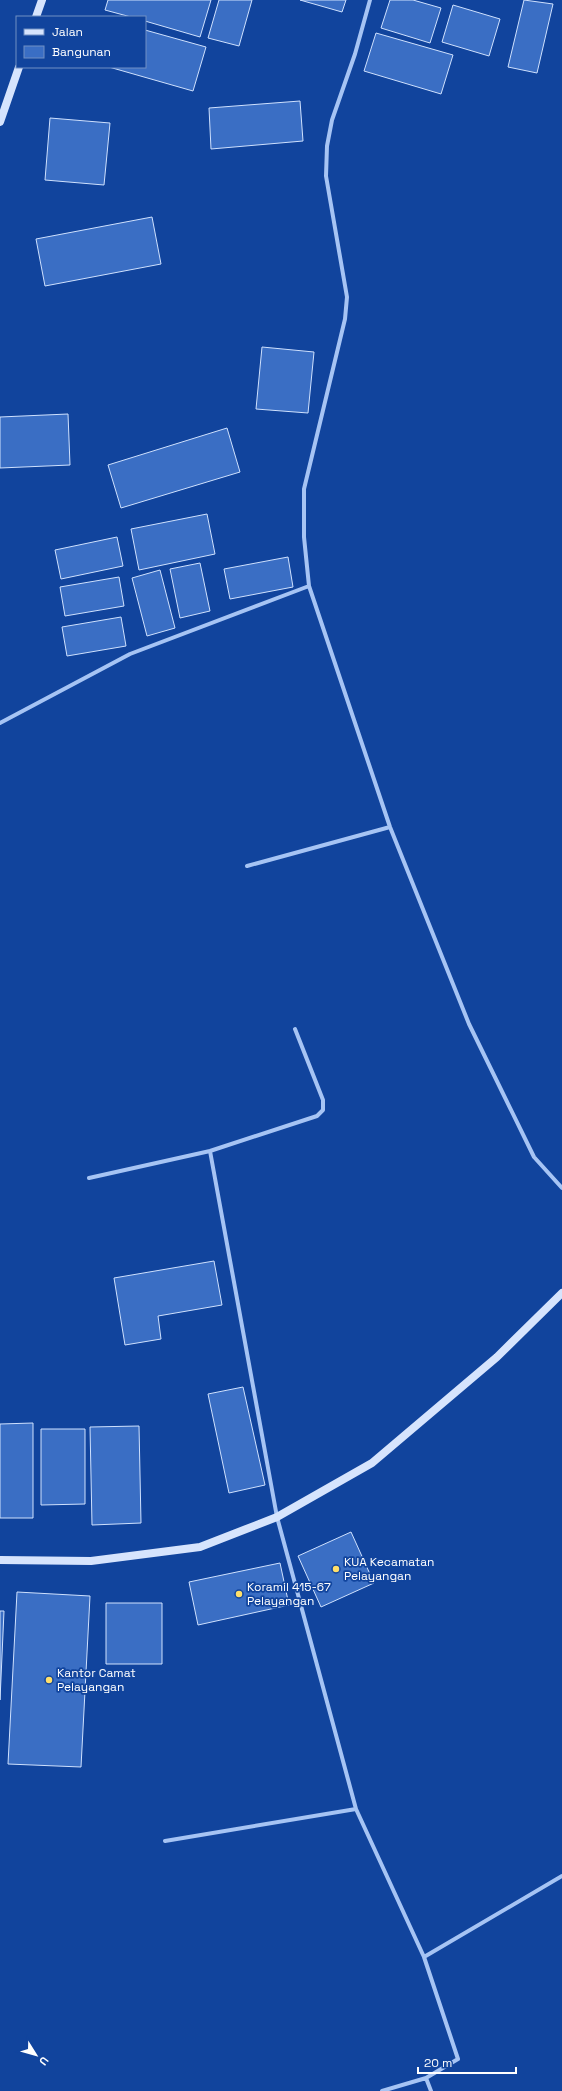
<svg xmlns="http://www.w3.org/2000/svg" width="562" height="2091" viewBox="0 0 562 2091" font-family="'Space Grotesk',sans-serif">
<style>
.building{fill:#3a6ec4;stroke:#cfe1fe}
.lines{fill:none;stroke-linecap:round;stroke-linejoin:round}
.street{stroke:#a6c4f4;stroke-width:4}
.secondary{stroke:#d6e4fd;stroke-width:8}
.poi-dot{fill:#ffdf6a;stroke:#11449d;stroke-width:1.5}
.labels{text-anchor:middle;stroke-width:3.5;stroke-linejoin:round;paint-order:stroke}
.poi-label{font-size:12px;fill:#fff;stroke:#11449d;text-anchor:start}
</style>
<rect width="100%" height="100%" fill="#11449d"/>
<!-- building -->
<path class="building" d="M108 0H211L200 37 145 21V17H131L105 10Z
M219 0H252L239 46 208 38Z
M300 0H346L342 12Z
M390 0H413L441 8 430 43 381 28Z
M524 0 553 4 537 73 508 67Z
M453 5 500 19 489 56 442 42Z
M145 30 206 47 193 91 109 67H145Z
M376 33 453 55 441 94 364 71Z
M300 101 303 141 211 149 209 108Z
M50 118 110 123 104 185 45 180Z
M152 217 161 264 45 286 36 239Z
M262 347 314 352 308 413 256 409Z
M68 414 70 465 0 468V417Z
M227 428 240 472 121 508 108 465Z
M207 514 215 554 139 570 131 529Z
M117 537 123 566 61 579 55 550Z
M288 557 293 587 230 599 224 569Z
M200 563 210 611 180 618 170 569Z
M160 570 175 628 147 636 132 578Z
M119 577 124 606 65 616 60 587Z
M121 617 126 646 67 656 62 627Z
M214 1261 222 1305 158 1316 161 1339 125 1345 114 1278Z
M243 1387 265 1485 229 1493 208 1394Z
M33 1423V1518H0V1424Z
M139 1426 141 1523 92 1525 90 1427Z
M41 1429H85V1504L41 1505Z
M351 1532 374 1583 321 1607 298 1556Z
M280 1563 289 1605 198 1625 189 1582Z
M17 1592 90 1596 81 1767 8 1764Z
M106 1603H162V1664H106Z
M0 1611H4L0 1700Z"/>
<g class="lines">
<!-- street -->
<path class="street" d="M370 0 355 54 332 120 327 146 326 176 347 297 345 319 304 489V537L309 586 390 827 469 1024 534 1157 562 1188
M0 723 130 654 309 586
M247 866 390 827
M210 1151 277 1517 356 1809 424 1957 458 2059 426 2078 382 2091
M89 1178 210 1151 317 1116 323 1110V1100L295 1029
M165 1841 356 1809
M424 1957 562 1876
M426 2078 431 2091"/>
<!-- secondary -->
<path class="secondary" d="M36 17 42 0
M0 122 19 67
M0 1560 91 1561 200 1547 277 1517 372 1463 497 1357 562 1293"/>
</g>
<!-- markers -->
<g class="poi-dot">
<circle cx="336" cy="1569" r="4"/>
<circle cx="239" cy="1594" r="4"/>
<circle cx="49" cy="1680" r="4"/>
</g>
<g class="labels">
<!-- poi labels -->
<g class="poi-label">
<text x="344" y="1566">KUA Kecamatan<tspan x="344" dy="14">Pelayangan</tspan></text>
<text x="247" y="1591">Koramil 415-67<tspan x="247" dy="14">Pelayangan</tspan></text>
<text x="57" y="1677">Kantor Camat<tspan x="57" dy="14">Pelayangan</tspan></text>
</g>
</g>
<!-- legend -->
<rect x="16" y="16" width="130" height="52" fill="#11449d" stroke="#708fc4"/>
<rect x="24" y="29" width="20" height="6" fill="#d6e4fd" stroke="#708fc4"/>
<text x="52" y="36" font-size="12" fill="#ffffff">Jalan</text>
<rect x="24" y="46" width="20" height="12" fill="#3a6ec4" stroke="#708fc4"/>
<text x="52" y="56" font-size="12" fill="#ffffff">Bangunan</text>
<!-- north arrow -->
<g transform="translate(36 2055) rotate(127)" stroke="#11449d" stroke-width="3" paint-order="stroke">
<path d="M0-3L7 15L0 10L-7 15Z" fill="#ffffff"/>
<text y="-6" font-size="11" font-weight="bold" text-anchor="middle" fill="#ffffff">U</text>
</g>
<!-- scale -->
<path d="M418 2067v6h98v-6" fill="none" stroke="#ffffff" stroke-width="2"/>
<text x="424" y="2067" font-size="12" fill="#ffffff" stroke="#11449d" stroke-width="3" paint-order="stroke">20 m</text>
</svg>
